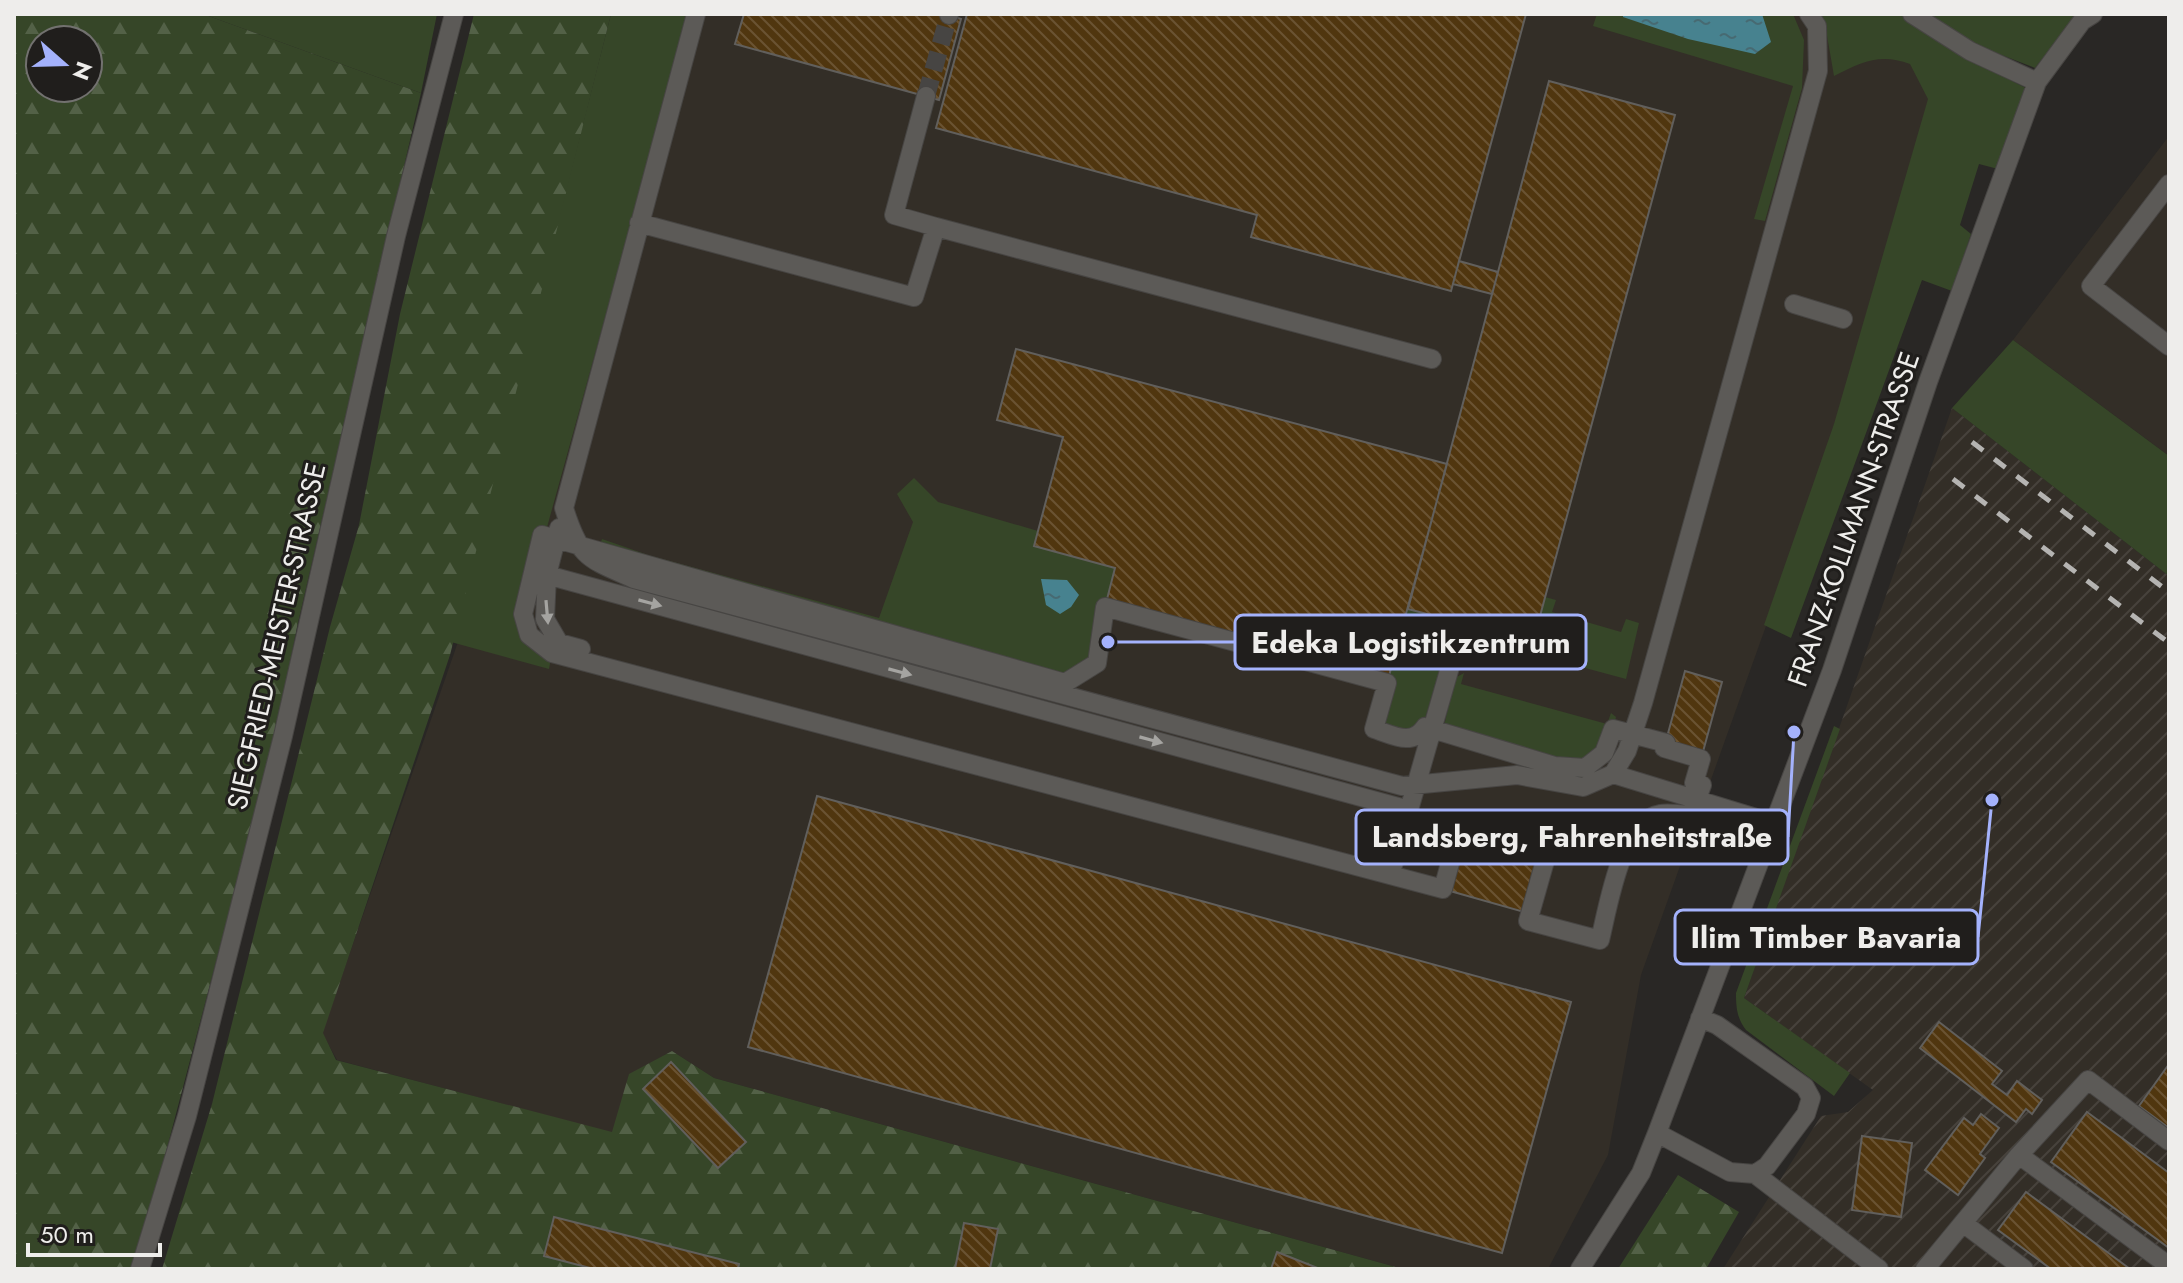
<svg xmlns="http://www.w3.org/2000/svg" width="2183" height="1283" viewBox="0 0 2183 1283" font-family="Jost,sans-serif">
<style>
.built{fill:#332e27}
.industrial{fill:url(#industrial-furrows)}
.green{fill:#364628}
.forest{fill:url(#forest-firs);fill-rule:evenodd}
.water{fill:url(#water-ripples)}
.building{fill:url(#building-back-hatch);stroke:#615f5c;stroke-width:2}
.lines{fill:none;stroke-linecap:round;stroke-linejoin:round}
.minor-tunnel{stroke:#474543;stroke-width:18;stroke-dasharray:18 9;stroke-linecap:butt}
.minor-casing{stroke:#474543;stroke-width:20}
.minor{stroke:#5c5a57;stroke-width:18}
.rail{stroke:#b5b4b2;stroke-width:5;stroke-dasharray:14 14;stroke-linecap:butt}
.oneway{fill:#a5a4a1}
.labels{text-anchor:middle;stroke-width:6;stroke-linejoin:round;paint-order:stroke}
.street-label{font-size:28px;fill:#eeedeb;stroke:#201e1c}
.leader{fill:none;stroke:#a4b2fc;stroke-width:3}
.callout-dot{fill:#a4b2fc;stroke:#201e1c;stroke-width:3}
.callout{fill:#201e1c;stroke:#a4b2fc;stroke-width:3}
.callout-label{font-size:30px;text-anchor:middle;font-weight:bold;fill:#eeedeb}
</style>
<defs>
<pattern id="industrial-furrows" width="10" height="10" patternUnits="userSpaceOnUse" patternTransform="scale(2)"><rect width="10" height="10" fill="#332e27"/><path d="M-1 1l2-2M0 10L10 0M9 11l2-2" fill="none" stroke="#47423c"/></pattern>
<pattern id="forest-firs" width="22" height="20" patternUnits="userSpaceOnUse" patternTransform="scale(2)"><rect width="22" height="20" fill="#364628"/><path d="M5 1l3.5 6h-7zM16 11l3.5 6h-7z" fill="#536147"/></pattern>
<pattern id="water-ripples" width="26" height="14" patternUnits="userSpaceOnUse" patternTransform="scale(2)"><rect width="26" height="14" fill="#47828f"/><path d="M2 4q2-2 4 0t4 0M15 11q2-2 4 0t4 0" fill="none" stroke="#476a72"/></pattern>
<pattern id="building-back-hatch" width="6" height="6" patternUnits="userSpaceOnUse" patternTransform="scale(2)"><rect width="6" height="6" fill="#50360f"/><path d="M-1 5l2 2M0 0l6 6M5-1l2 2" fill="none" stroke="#6a5332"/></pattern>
</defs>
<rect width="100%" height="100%" fill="#292725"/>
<!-- built -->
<path class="built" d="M619 14H1881L1963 76 1641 975 1608 1155 1548 1269H1403L714 1078 672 1051 629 1075 613 1133 337 1060 322 1033 459 639Z
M2169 136V456L2013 340Z"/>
<!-- industrial -->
<path class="industrial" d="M1952 408 2169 576V1269H1723L1821 1116 1848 1112 1873 1090 1744 998Z"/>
<!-- green -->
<path class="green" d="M203 14H437L421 93Z
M611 14H689L523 614 552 653 549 669 451 642Z
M1597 14H1793L1804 40 1802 88 1765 221 1754 219 1793 86 1593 26Z
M1819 14H1901L1966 58 2026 88 1998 169 1979 164 1960 225 1971 234 1952 291 1922 280 1791 638 1764 625 1834 424 1928 99 1910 64C1880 53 1862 62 1834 76L1825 24Z
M1927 14H2078L2035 68 1973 44Z
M2013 340 2169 456V576L1952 408Z
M914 478 938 502 1038 531 1034 546 1115 568 1105 607 1097 663 1065 683 598 551 602 539 648 555 879 618 913 522 897 494Z
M1545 597 1556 600 1552 612 1621 632 1626 619 1639 623 1626 679 1466 636 1469 625 1533 642Z
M1408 609 1434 616 1429 634 1449 640 1420 735 1374 730Z
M1464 673 1461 684 1607 724 1611 713 1616 717 1613 729 1585 768 1444 726 1455 678Z
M1834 726 1840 729 1744 998 1850 1073 1834 1096 1746 1030C1737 1018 1736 1008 1736 993Z"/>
<!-- forest -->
<path class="forest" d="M14 14H203L421 93 297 627 275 737 152 1205 131 1269H14ZM40 40H88V88H40Z
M474 14H611L450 655 323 1033 336 1060 612 1132 629 1074 672 1051 714 1078 1403 1269H162L212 1104 330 627 359 525 400 314Z
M1678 1175 1739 1212 1706 1269H1618Z"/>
<!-- water -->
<path class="water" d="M1623 14H1762L1771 42 1755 54 1688 39 1623 17Z
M1041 579 1067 580 1079 595 1071 607 1060 614 1046 605Z"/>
<!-- building -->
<path class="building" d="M744 14H944L961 19 939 100 735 44Z
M967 14H1526L1451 291 1251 237 1257 215 936 128Z
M1549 81 1675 115 1533 642 1408 609Z
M1459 261 1498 272 1492 294 1453 284Z
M1016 349 1447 464 1387 683 1105 607 1115 568 1034 546 1063 437 997 420Z
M1685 671 1722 682 1701 759 1664 748Z
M817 796 1571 1002 1502 1253 748 1047Z
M1459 830 1547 854 1531 914 1443 889Z
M1939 1022 2002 1071 1992 1084 2007 1095 2017 1081 2042 1100 2032 1114 2026 1109 2016 1122 1920 1048Z
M671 1062 746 1142 718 1168 643 1089Z
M2169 1064V1128L2139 1106Z
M2087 1112 2169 1173V1248L2051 1162Z
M1981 1114 1999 1128 1980 1154 1985 1158 1958 1195 1925 1170 1964 1118 1973 1125Z
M1862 1136 1912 1143 1901 1217 1852 1210Z
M2026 1192 2130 1269H2051L1998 1230Z
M554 1217 739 1264 738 1269H594L544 1256Z
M964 1223 998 1229 990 1269H955Z
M1277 1252 1320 1269H1271Z"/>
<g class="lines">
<!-- minor-tunnel -->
<path class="minor-tunnel" d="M926 96 949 15"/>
<defs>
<path id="minor" d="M696 14 564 508C580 559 587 558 634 579L1402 786 1517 775 1583 787 1613 774 1627 751 1643 703 1818 71 1817 26 1809 14
M1912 14 1970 51 2037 82
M949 15V14
M926 96 894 215 936 227
M2169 184 2091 286 2169 346
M639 223 914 297 936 227 1432 359
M1794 304 1843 319
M559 528 547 575 545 619 559 643 581 649
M542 535 1065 683 1097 663 1105 607 1387 683 1374 729C1393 735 1412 747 1425 727L1555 766 1585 768 1604 753 1613 729 1666 743 1664 748 1701 759 1694 783 1702 785 1691 815C1682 815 1669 812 1660 814 1621 821 1608 908 1600 940L1528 921 1547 854 1459 830 1443 889 552 653 529 635 523 614Z
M547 575 1409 810
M1613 774 1776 824
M1377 865 1392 869 1461 629
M1657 1133 1730 1172 1755 1174 1767 1166 1806 1114 1811 1098 1805 1087 1717 1025 1700 1018
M2019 1155 2169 1266
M1755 1174 1879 1269
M1963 1223 2024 1269
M140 1269 187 1116 283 736 396 236 454 14
M1580 1269 1641 1173 1657 1133 1832 670 1928 382 2037 82 2082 21 2093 14
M1925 1269 2019 1155 2088 1080 2169 1141"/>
</defs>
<!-- minor casing -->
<use href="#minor" class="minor-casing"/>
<!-- minor -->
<use href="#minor" class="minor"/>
<!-- rail -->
<path class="rail" d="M1972 442 2169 592
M1953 479 2169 643"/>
</g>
<!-- one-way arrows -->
<defs><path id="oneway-solid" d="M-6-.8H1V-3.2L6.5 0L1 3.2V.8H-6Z" transform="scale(2)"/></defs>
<g class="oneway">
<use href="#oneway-solid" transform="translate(650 603) rotate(15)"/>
<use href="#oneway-solid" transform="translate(547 612) rotate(85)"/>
<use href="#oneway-solid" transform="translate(900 672) rotate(15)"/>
<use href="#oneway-solid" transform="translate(1151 740) rotate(15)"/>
</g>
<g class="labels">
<!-- street labels -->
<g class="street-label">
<text transform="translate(1853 519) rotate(-71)" y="10">FRANZ-KOLLMANN-STRASSE</text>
<text transform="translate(276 636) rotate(-77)" y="10">SIEGFRIED-MEISTER-STRASSE</text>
</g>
</g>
<!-- callouts -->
<path class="leader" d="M1108 642L1235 642M1794 732L1788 837M1992 800L1978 937"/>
<g class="callout-dot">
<circle cx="1108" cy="642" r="8"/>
<circle cx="1794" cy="732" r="8"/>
<circle cx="1992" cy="800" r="8"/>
</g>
<g class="callout">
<rect x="1235" y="615" width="351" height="54" rx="8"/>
<rect x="1356" y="810" width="432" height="54" rx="8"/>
<rect x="1675" y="910" width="303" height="54" rx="8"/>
</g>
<g class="callout-label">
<text x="1411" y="653">Edeka Logistikzentrum</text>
<text x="1572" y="847">Landsberg, Fahrenheitstraße</text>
<text x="1826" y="948">Ilim Timber Bavaria</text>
</g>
<!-- border -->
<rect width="2183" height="1283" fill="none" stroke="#eeedeb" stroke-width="32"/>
<!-- north arrow -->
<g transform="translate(64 64) rotate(110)"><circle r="38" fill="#201e1c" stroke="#72716f" stroke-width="2"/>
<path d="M0-6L14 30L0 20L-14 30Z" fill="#a4b2fc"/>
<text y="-12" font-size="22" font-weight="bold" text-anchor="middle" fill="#eeedeb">N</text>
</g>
<!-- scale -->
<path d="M28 1243v12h132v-12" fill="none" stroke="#eeedeb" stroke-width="4"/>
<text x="40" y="1243" font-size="24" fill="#eeedeb" stroke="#201e1c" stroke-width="6" paint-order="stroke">50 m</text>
</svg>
